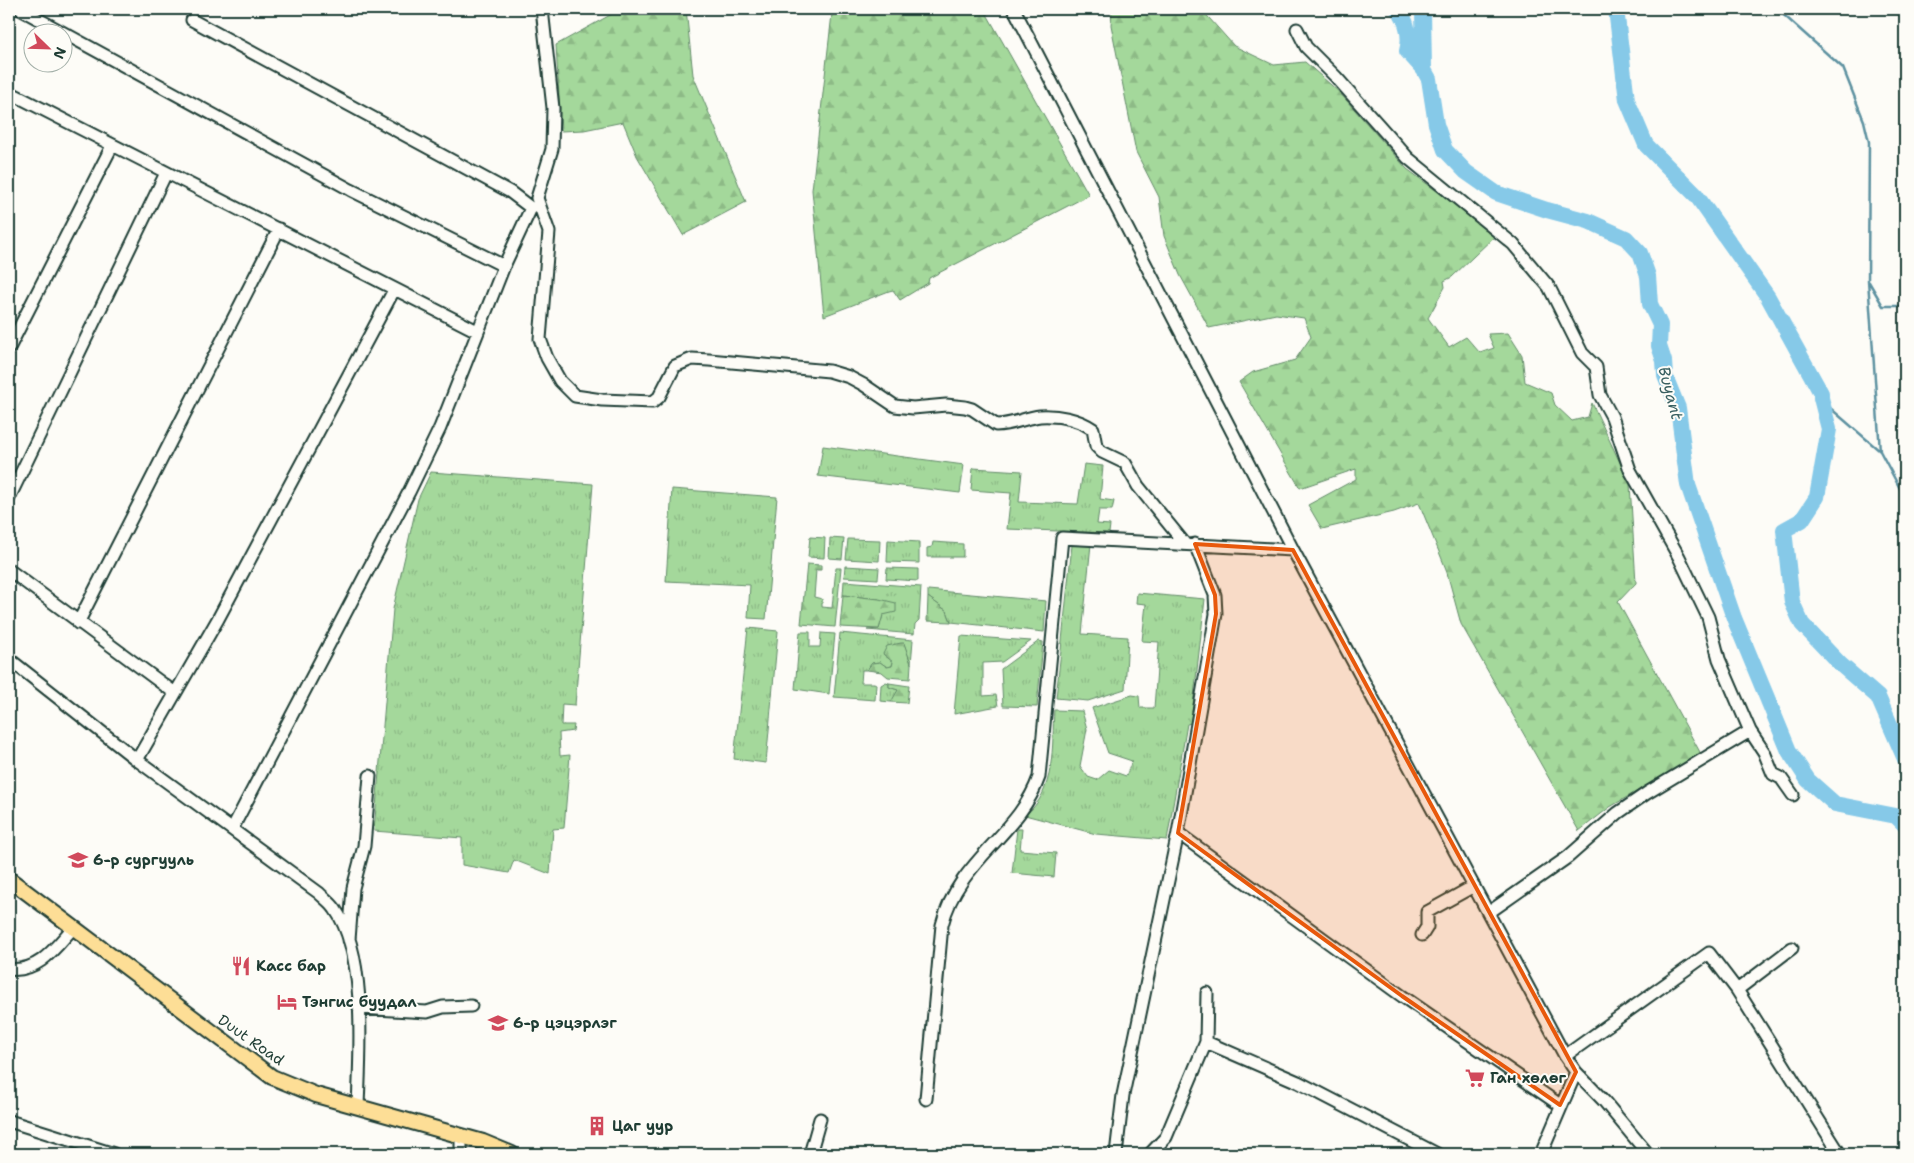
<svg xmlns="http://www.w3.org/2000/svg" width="1914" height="1163" viewBox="0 0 1914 1163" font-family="'Shantell Sans',sans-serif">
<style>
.grass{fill:url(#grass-tufts);stroke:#628a68}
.forest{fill:url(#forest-firs);stroke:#628a68}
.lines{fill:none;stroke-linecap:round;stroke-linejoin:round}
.stream{stroke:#5d91a0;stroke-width:2.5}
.river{stroke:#86c9e8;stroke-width:16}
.minor-casing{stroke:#1f3d34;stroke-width:15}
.major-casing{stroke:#1f3d34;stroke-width:18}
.minor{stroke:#fdfcf7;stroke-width:11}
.major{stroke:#fdde96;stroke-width:14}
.marked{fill:#e8590c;fill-opacity:0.2;stroke:#e8590c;stroke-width:4;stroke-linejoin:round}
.labels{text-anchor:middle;stroke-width:4;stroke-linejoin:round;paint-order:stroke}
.poi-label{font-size:15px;font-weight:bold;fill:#1f3d34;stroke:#fdfcf7;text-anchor:start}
.street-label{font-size:15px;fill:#1f3d34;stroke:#fdfcf7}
.water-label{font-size:16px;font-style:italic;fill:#396061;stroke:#fdfcf7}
</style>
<defs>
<pattern id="grass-tufts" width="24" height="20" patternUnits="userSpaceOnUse" patternTransform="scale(1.25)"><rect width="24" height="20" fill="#a4d89b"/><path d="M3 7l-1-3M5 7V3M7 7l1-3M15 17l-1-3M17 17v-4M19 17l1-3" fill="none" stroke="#8dba86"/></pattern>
<pattern id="forest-firs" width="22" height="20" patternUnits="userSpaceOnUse" patternTransform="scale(1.25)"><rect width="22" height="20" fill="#a4d89b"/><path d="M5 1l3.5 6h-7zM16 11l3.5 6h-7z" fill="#8dba86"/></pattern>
</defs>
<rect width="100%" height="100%" fill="#fdfcf7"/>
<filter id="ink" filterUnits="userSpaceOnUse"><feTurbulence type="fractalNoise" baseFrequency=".02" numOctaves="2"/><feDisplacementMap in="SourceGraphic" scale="10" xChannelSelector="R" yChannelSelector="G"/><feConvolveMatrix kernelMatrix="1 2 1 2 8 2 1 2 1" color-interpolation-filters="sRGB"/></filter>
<g filter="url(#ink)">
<!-- grass -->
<path class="grass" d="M823 446 964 465 960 493 818 476Z
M1084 464 1103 466 1100 499 1114 501 1112 510H1099L1097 524 1110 525 1109 533 1007 529 1011 493 971 490 973 468 1022 471 1019 502 1078 504Z
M431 472 593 484 575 705 562 704 561 725H574L573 731 559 733 560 756 570 755 564 828 553 829 550 874 514 860 509 873 462 865V838L374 831 393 609 418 499Z
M672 489 777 497 766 619 748 618 750 585 666 581Z
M810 537 825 538 824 558 808 557Z
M830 538 844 539 842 559 829 558Z
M848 539 880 540 879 561 846 559Z
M888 540 919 542V563L887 562Z
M933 542 963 544V557H927V548L932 547Z
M1076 543 1091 544 1082 634 1128 637 1125 689 1088 701 1056 698 1072 545Z
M845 566 879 568 878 579 844 577Z
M887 568 918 569V581L886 579Z
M844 581 921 587 919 620 915 624 914 634 867 630 879 629 883 615 888 613 879 599 843 595Z
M928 590 1046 601 1044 632 951 622 947 611 928 597Z
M1137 593 1205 599 1191 723 1187 724 1167 840 1096 834 1025 815C1056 793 1052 744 1054 710L1082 711 1087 729 1080 766 1088 777 1097 780 1109 770 1126 776 1132 761 1108 753 1092 708 1132 695 1139 696 1140 708H1154L1159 642 1142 641 1146 604 1136 603Z
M748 628 778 631 766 763 734 759Z
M800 632H810V647H820L821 633 835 634 829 694 795 689Z
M840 633 913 640 911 664 904 644 883 654 893 662 892 666 887 667 880 662 872 663 867 670H862L861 683H874L876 684 875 700 834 697Z
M961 636 1031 641 1002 662 983 663V696L996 695 998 706 954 714Z
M1039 641 1043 642 1037 707 1003 706 1001 669Z
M886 682 889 683V687L898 690V693L891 702 880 701 881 685Z
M1017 829H1022L1020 850 1056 853 1054 877 1012 873Z"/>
<!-- forest -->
<path class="forest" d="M621 9H686L693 75 746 202 683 235 637 156 623 122 584 130 561 131 556 45Z
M831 9H984L1089 195 929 278 928 283 900 300 893 290 889 291 824 316 812 190 832 14Z
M1112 9H1201L1234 46 1274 65 1305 62 1339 92 1407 169 1496 235 1452 277 1444 281 1445 287 1428 318 1449 347 1466 337 1480 353 1494 348 1488 334 1508 333 1522 355 1525 382 1551 393 1555 405 1572 421 1588 417 1592 403 1630 484 1636 583 1618 602 1701 754 1610 807 1579 831 1461 624 1446 569 1419 503 1394 512 1322 529 1308 505 1356 479V469L1300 488 1239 382 1253 372 1295 360 1311 337 1304 318 1276 314 1209 328 1180 275 1164 236 1159 197 1136 152 1111 25Z
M807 564 821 565V570H816L814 597 822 599V607L832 608 836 568H841L835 627 801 624Z
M843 595 879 599 896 603V612L883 615 879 629 840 627Z
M928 597 947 611 951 622 927 621Z
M901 643H904L911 664 910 679 888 677 882 672 867 670 872 663 880 662 887 667 892 666 893 662 883 654 887 646Z
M889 683 909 686 907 703 891 702 898 690 889 687Z"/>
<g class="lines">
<!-- stream -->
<path class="stream" d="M1777 9 1843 68 1864 121 1869 142 1868 280 1880 451
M1869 282 1883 306H1905
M1821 393 1829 407 1880 451 1905 498"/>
<!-- river -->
<path class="river" d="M1398 9C1407 20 1411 37 1407 51L1424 70 1429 79 1436 124 1445 150 1466 172 1496 193 1547 210 1588 221 1626 238 1640 253 1648 276 1650 304 1660 325 1659 346 1664 361 1665 376 1678 408 1688 485 1734 618 1789 751 1808 780 1835 804 1896 816 1905 825
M1423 9 1424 70
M1616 9 1627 100 1646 145 1696 195 1768 297 1821 393V398L1829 429 1817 497 1802 520 1784 530 1792 602 1802 624 1840 664 1878 697 1905 759"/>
<defs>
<path id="minor" d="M20 9 351 190 504 266
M542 9 553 108 552 149 537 198 549 232 540 339 547 358 560 381 575 396 602 400 653 402 659 397 675 366 692 359 709 360 829 371 849 377 864 385 895 406 913 408 946 405 965 407 972 409 996 425C1011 425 1025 418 1040 416 1058 415 1078 419 1093 429L1096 446 1102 452 1125 463 1138 486 1185 544
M1014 9 1293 550 1565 1056 1576 1072 1604 1101 1648 1154
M192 20 510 192 531 208 504 266 440 428 409 492 232 829
M1297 29 1306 47 1336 77 1408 158 1513 244 1549 287 1582 353 1596 367 1600 395 1612 417 1630 470 1679 557 1708 617 1719 659 1750 731 1764 752 1773 774 1781 778 1793 795
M9 92 477 331
M9 348 112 146
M9 498 166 173
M9 570 175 693
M78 623 279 229
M9 659 137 760 319 893C324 898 331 903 335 909 367 954 360 1053 358 1106
M137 760 218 619 394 290
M1178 833 1402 996 1560 1105
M1488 913 1568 857 1618 813 1647 793 1750 731
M1422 935 1427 927V912L1474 886
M349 940 353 888 364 846 370 776
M9 969C38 973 55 948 72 929
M1737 990 1792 948
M359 1008 427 1012 443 1007 471 1006
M1206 1042 1298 1082 1437 1154
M1565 1056 1709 953 1737 990 1840 1154
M926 1099 942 925C958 860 1019 835 1039 777L1062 538 1293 550
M9 1121 114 1154
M461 1154V1135
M810 1154 820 1119
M1116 1154 1123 1095 1178 833 1216 614 1215 595 1195 544
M1150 1154 1166 1137 1206 1042 1207 993
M1541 1154 1576 1072"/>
<path id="major" d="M9 879 272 1077 316 1095 483 1142 512 1154"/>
</defs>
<!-- minor casing -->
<use href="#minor" class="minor-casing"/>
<!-- major casing -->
<use href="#major" class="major-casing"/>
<!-- minor -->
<use href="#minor" class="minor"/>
<!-- major -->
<use href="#major" class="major"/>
</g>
</g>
<!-- marked area -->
<path class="marked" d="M1195 544 1293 550 1576 1072 1560 1105 1402 996 1178 833 1216 614 1215 595Z"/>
<!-- icons -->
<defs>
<symbol id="school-bare" viewBox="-9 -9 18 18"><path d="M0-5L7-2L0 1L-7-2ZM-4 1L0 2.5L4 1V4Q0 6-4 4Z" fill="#d1495b" stroke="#fdfcf7" stroke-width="2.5" paint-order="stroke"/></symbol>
<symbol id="restaurant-bare" viewBox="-9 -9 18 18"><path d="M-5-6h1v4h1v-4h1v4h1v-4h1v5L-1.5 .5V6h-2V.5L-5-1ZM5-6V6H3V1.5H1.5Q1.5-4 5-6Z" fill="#d1495b" stroke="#fdfcf7" stroke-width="2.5" paint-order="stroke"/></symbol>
<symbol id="hotel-bare" viewBox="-9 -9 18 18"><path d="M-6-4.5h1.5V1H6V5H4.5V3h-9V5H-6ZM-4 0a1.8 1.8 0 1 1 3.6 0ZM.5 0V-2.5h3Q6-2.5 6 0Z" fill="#d1495b" stroke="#fdfcf7" stroke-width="2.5" paint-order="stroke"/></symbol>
<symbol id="supermarket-bare" viewBox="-9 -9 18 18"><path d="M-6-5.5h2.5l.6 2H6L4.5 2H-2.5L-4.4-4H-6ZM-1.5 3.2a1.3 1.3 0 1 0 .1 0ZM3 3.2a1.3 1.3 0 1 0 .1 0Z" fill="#d1495b" stroke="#fdfcf7" stroke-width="2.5" paint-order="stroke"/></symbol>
<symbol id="building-bare" viewBox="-9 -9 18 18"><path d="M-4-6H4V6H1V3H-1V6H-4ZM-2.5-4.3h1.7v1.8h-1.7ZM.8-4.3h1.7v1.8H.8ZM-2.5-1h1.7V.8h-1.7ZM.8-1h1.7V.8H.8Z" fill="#d1495b" stroke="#fdfcf7" stroke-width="2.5" paint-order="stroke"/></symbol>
</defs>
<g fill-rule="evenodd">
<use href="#school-bare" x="64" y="846" width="28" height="28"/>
<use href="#restaurant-bare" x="227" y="952" width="28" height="28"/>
<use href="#hotel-bare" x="273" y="988" width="28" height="28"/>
<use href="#school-bare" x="484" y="1009" width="28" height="28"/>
<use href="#supermarket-bare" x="1461" y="1064" width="28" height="28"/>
<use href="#building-bare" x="583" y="1112" width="28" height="28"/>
</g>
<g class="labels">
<!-- poi labels -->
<g class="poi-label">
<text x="93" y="865">6-р сургууль</text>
<text x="256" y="971">Касс бар</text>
<text x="302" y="1007">Тэнгис буудал</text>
<text x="513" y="1028">6-р цэцэрлэг</text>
<text x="1490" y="1083">Ган хөлөг</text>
<text x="612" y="1131">Цаг уур</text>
</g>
<!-- street labels -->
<g class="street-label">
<text transform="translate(251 1040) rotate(35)" y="5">Duut Road</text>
</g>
<!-- water labels -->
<g class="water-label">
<text transform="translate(1671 393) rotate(75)" y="6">Buyant</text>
</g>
</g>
<!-- margin -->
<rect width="1914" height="1163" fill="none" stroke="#fdfcf7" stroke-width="30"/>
<rect x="15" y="15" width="1884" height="1133" fill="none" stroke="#1f3d34" stroke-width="2" filter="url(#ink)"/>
<!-- north arrow -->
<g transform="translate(48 48) rotate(113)"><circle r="24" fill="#fdfcf7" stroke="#a4b0a9"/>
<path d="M0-4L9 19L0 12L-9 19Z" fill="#d1495b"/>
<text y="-8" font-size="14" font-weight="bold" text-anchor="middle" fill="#1f3d34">N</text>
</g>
</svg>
